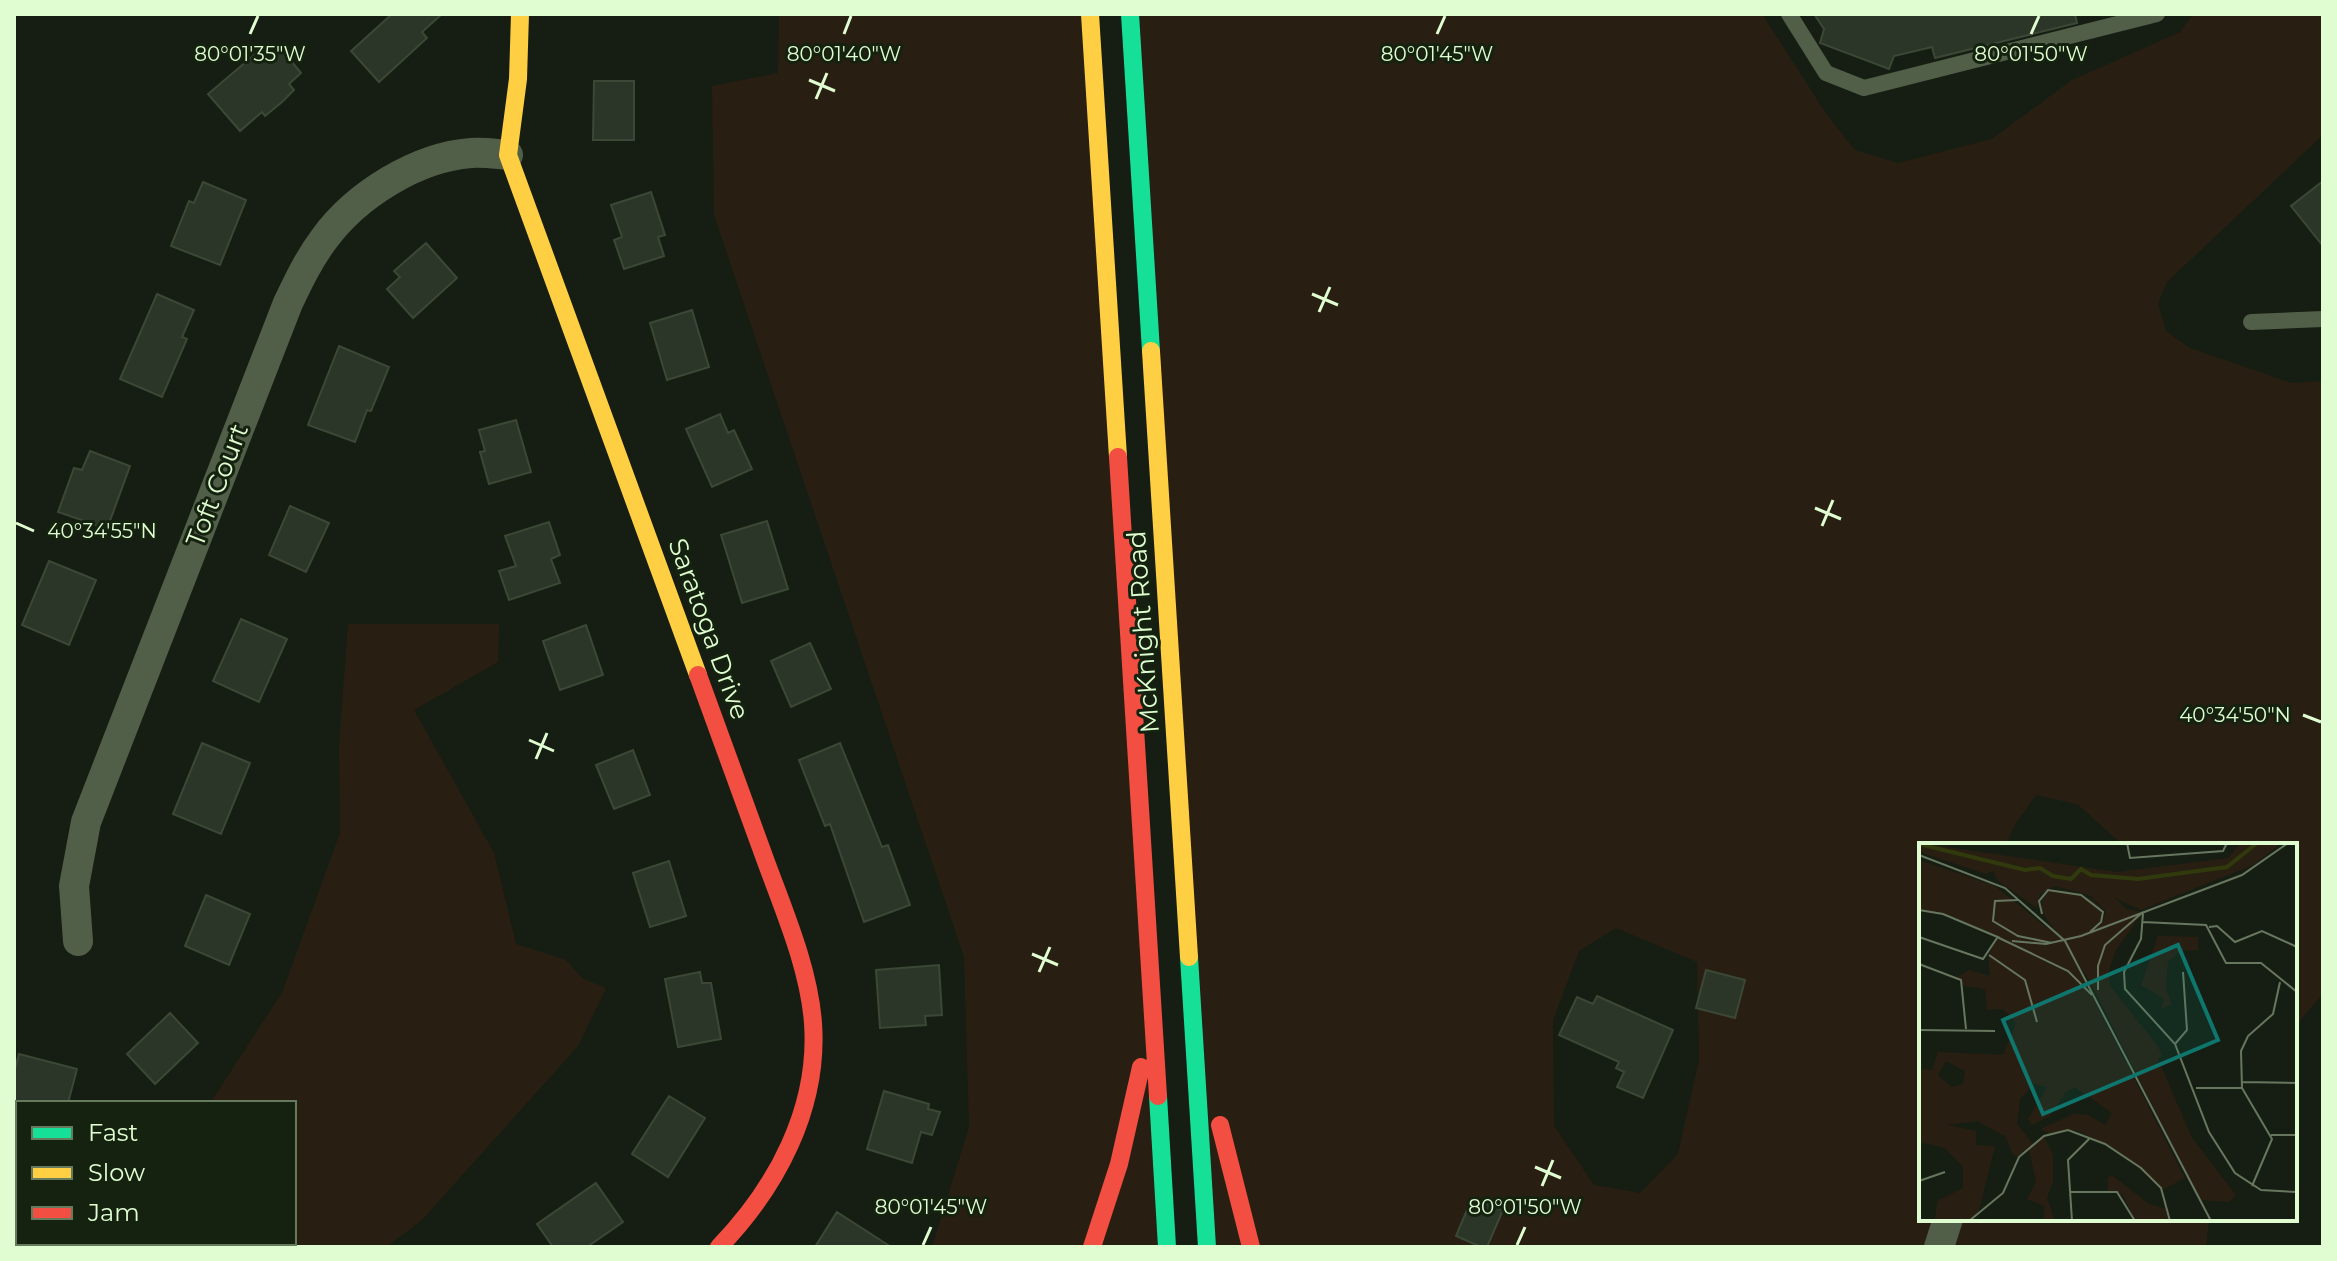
<svg xmlns="http://www.w3.org/2000/svg" width="2337" height="1261" viewBox="0 0 2337 1261" font-family="Montserrat,sans-serif">
<style>
.green{fill:#281f12;fill-rule:evenodd}
.building{fill:#2c3628;stroke:#3b4835;stroke-width:2}
.lines{fill:none;stroke-linecap:round;stroke-linejoin:round}
.lane{stroke:#515e48;stroke-width:16}
.street{stroke:#515e48;stroke-width:30}
.fast{stroke:#16e098;stroke-width:18}
.slow{stroke:#ffcf43;stroke-width:18}
.jam{stroke:#f24e42;stroke-width:18}
.ticks{fill:none;stroke:#e0fdd1;stroke-width:3}
.labels{text-anchor:middle;stroke-width:6;stroke-linejoin:round;paint-order:stroke}
.street-label{font-size:26px;fill:#e0fdd1;stroke:#14220f}
.inset-river{fill:none;stroke:#313a0d;stroke-width:4}
.inset-road{fill:none;stroke:#67775f;stroke-width:2}
.view{fill:#0f766e;fill-opacity:0.15;stroke:#0f766e;stroke-width:4}
.inset-edge{fill:none;stroke:#e0fdd1;stroke-width:4}
.ticks-label{font-size:20px;text-anchor:middle;fill:#e0fdd1;stroke:#14220f;stroke-width:6;stroke-linejoin:round;paint-order:stroke}
</style>
<rect width="100%" height="100%" fill="#161e13"/>
<!-- green -->
<path class="green" d="M779 14H1090L1167 1247H932L969 1127 964 957 714 215 712 86 778 73Z
M1130 14H1762L1827 115 1855 150 1898 163 1992 139 2072 80 2180 32 2193 14H2323V135L2167 282 2158 304 2166 331 2190 348 2292 383 2323 381V994L2295 1026V845H2123L2077 804 2036 795 2014 826 2006 845H1921V1219H2209L2206 1247H1207ZM1616 928 1697 962 1699 1060 1678 1154 1640 1193 1594 1185 1554 1126 1553 1020 1579 951Z
M348 624H499L498 662 414 710 494 853 516 944 566 960 582 978 606 988 578 1046 421 1221 386 1247H14V1181L18 1180V1243H294V1103H210L282 993 340 833 339 746Z"/>
<!-- building -->
<path class="building" d="M392 14H442L422 32 427 38 379 82 351 51Z
M1814 14H2075L2077 23 1935 58 1932 47 1894 56 1889 69 1820 43 1824 29Z
M261 49 270 60 282 50 301 73 289 84 294 90 282 102 265 116 262 112 240 131 208 94Z
M594 81H634V140H593Z
M2323 181V246L2291 206Z
M203 182 246 200 220 265 171 246 189 201 194 203Z
M651 192 665 235 658 237 664 256 624 269 614 240 622 237 611 205Z
M426 243 457 278 413 318 387 289 400 277 394 271Z
M157 294 194 310 182 337 187 339 162 397 120 379Z
M692 310 709 367 667 380 650 323Z
M339 346 389 367 371 411 367 410 355 442 308 425Z
M720 414 728 433 734 430 752 469 712 487 686 429Z
M516 420 531 472 489 484 480 452 485 451 479 430Z
M90 451 130 466 107 529 58 512 74 468 82 470Z
M290 506 329 523 306 572 269 555Z
M767 521 788 589 742 603 721 535Z
M549 522 560 555 551 559 560 583 509 600 499 571 516 566 505 536Z
M49 561 96 580 69 645 22 625Z
M241 619 287 639 259 702 213 681Z
M586 625 603 675 560 690 543 641Z
M810 643 831 689 791 707 771 661Z
M202 743 250 763 221 834 173 814Z
M840 743 882 847 888 845 910 905 864 922 830 824 825 826 799 760Z
M633 750 650 795 614 809 596 765Z
M669 861 686 916 650 927 633 873Z
M206 895 250 914 229 965 185 946Z
M939 965 942 1015 925 1016 926 1025 880 1028 876 970Z
M1706 970 1745 980 1735 1018 1696 1008Z
M700 972 702 983H711L721 1039 678 1047 665 979Z
M1597 996 1673 1030 1643 1098 1617 1087 1624 1072 1616 1068 1619 1062 1559 1035 1577 997 1593 1004Z
M170 1013 198 1043 155 1084 127 1054Z
M19 1054 77 1069 68 1103H14V1073Z
M884 1091 929 1104 928 1109 940 1112 932 1135 921 1132 912 1163 867 1149Z
M669 1096 705 1118 668 1177 632 1154Z
M596 1183 623 1222 587 1247H553L537 1224Z
M1472 1198 1503 1210 1487 1247H1481L1456 1236Z
M837 1212 891 1247H815Z"/>
<g class="lines">
<!-- lane -->
<path class="lane" d="M1789 14 1826 73 1864 88 2157 14
M2251 322 2323 319"/>
<!-- street -->
<path class="street" d="M78 941 74 886 86 822 288 303C299 280 309 259 324 239 356 195 417 157 471 153 483 152 496 154 508 155
M1939 1247 1948 1219"/>
<!-- fast -->
<path class="fast" d="M1130 14 1151 351
M1189 957 1207 1247
M1158 1096 1167 1247"/>
<!-- slow -->
<path class="slow" d="M520 14 518 79 508 155 698 675
M1090 14 1118 457
M1151 351 1189 957"/>
<!-- jam -->
<path class="jam" d="M1118 457 1158 1096
M698 675C720 737 743 798 765 859 784 911 809 968 813 1023 819 1108 777 1187 719 1247
M1220 1125 1251 1247
M1092 1247 1119 1164 1141 1067"/>
</g>
<!-- ticks -->
<path class="ticks" d="M250 34 258 16M844 34 851 16M1437 34 1445 16M2031 34 2039 16M809 80 835 91M816 99 827 73M1312 294 1338 305M1319 312 1330 287M1815 508 1841 519M16 523 34 531M1822 526 1833 500M2303 715 2321 722M529 740 554 751M536 759 547 733M1032 954 1058 965M1039 972 1050 947M1535 1167 1561 1178M1542 1186 1553 1160M923 1245 931 1227M1517 1245 1525 1227"/>
<g class="labels">
<!-- street labels -->
<g class="street-label">
<text transform="translate(217 485) rotate(-69)" y="9">Toft Court</text>
<text transform="translate(709 629) rotate(70)" y="9">Saratoga Drive</text>
<text transform="translate(1143 632) rotate(-94)" y="9">McKnight Road</text>
</g>
</g>
<!-- overview -->
<g transform="translate(1919 843)">
<rect width="378" height="378" fill="#161e13"/>
<path d="M0 0 198 29 309 15 322 0H363L334 22 222 67 196 55 207 66 224 69 197 107 190 127 191 143 239 203 243 213 239 216 273 295 317 352 310 359 281 357 169 135 146 100 266 335 243 347 210 316 179 297 156 287 131 291 122 286 154 271 169 272 186 282 193 270 156 244 146 250 131 273 113 282 109 276 128 244 116 241 101 256 98 281 114 301 125 293 134 312V339L128 355 136 378H125V363L108 356 117 339 110 306 100 314 94 312 87 294 58 278 28 282 57 288V302L76 303 59 371 50 378H16L18 358 44 345V324L26 305 1 299 0 226 13 227 19 209 84 212 97 180 84 166 68 167 66 146 45 143 38 134 50 127 71 133 69 114 78 94 24 71 0 67V17L76 43 142 96 121 66 127 48 145 47 172 56 182 65 184 77 187 69 172 53 136 43 121 51 118 65 79 38 74 28 67 31 0 9ZM27 218 46 228 44 241 32 244 19 232ZM239 93 279 94V107L262 108 249 119 247 145 253 161 242 166 245 156 222 142ZM194 333 230 361 248 366 251 378H216L204 352 189 348V334Z" fill="#281f12" fill-rule="evenodd"/>
<path class="inset-river" d="M0 1 106 27 121 25 134 33 152 36 162 26 172 32 219 36 308 24 338 0"/>
<path class="inset-road" d="M208 0 211 15 304 8 308 0M0 12 86 45 146 98 292 378M99 57 76 58 74 78 99 93 133 100M0 67 24 71 81 95M224 70 222 96 205 129 206 146 256 201 290 289 316 330 342 347 378 349M123 71 120 58 129 47 162 52 184 69 182 79 171 89M224 79 287 82 307 120H342L378 149M290 84 298 83 316 99 343 88 378 104M0 94 64 116 78 95M78 94 149 128 173 152M93 98 127 101 162 93 323 32 369 0M70 112 106 137 118 179M0 121 42 137 47 186M179 147V123L186 102 224 69M0 187 76 188M256 201 268 187 264 129M322 239 378 240M277 245H323M352 292H378M0 338 26 329M333 343 353 296 323 245 322 208 329 193 354 171 361 139M151 349H198L216 378M50 378 84 350 100 314 125 293 149 287 186 301 222 325 242 345 251 378M153 378 149 317 171 295"/>
<path class="view" d="M259 102 299 197 124 271 84 177Z"/>
<rect width="378" height="378" class="inset-edge"/>
</g>
<g class="ticks-label">
<text x="844" y="61">80°01'40"W</text>
<text x="1437" y="61">80°01'45"W</text>
<text x="250" y="61">80°01'35"W</text>
<text x="2031" y="61">80°01'50"W</text>
<text x="102" y="538">40°34'55"N</text>
<text x="2235" y="722">40°34'50"N</text>
<text x="931" y="1214">80°01'45"W</text>
<text x="1525" y="1214">80°01'50"W</text>
</g>
<!-- border -->
<rect width="2337" height="1261" fill="none" stroke="#e0fdd1" stroke-width="32"/>
<!-- legend -->
<rect x="16" y="1101" width="280" height="144" fill="#14220f" stroke="#667a5d" stroke-width="2"/>
<rect x="32" y="1127" width="40" height="12" fill="#16e098" stroke="#667a5d" stroke-width="2"/>
<text x="88" y="1141" font-size="24" fill="#e0fdd1">Fast</text>
<rect x="32" y="1167" width="40" height="12" fill="#ffcf43" stroke="#667a5d" stroke-width="2"/>
<text x="88" y="1181" font-size="24" fill="#e0fdd1">Slow</text>
<rect x="32" y="1207" width="40" height="12" fill="#f24e42" stroke="#667a5d" stroke-width="2"/>
<text x="88" y="1221" font-size="24" fill="#e0fdd1">Jam</text>
</svg>
